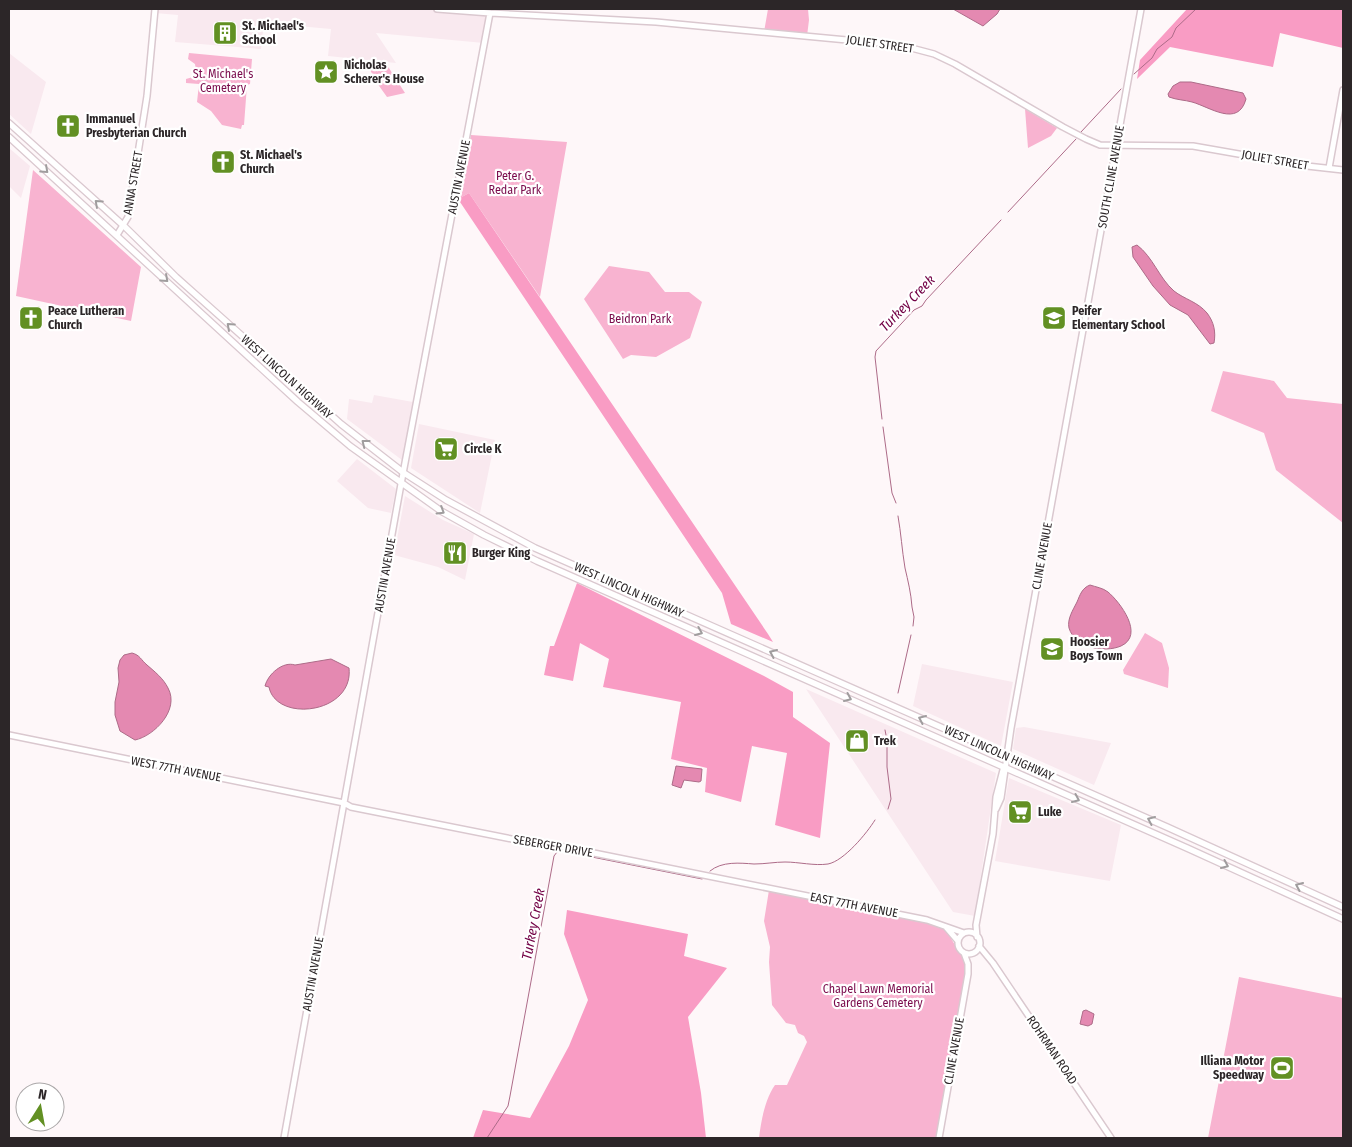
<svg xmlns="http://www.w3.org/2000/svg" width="1352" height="1147" viewBox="0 0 1352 1147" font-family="'Fira Sans Condensed',sans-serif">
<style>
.built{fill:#f9e9ef}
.green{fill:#f8b3d0}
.forest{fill:#f99cc4}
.water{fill:#e489b1;stroke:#ad6b88}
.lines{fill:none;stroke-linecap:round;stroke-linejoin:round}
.stream{stroke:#ad6b88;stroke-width:1}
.secondary-casing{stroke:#dac8cf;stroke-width:8}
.primary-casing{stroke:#dac8cf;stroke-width:8}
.secondary{stroke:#fff;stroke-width:5}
.primary{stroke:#fff;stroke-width:5.5}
.oneway{stroke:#a09d9e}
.labels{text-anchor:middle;stroke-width:4.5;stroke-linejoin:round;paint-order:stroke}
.poi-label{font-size:12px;font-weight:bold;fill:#2c2628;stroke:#fff;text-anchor:start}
.street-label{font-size:12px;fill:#2c2628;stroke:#fff}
.park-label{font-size:12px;fill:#7a0b4c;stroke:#fff}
.water-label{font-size:14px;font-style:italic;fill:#720045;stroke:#fff}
</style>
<rect width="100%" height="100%" fill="#fef7f9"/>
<!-- built -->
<path class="built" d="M155 9H490L484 43 376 33 396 63 328 56 331 29 264 23 261 49 175 42 178 15 155 13Z
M9 53 46 82 31 134 9 114Z
M9 148 30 166 21 198 9 186Z
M374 395 413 402 402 460 347 419 349 399 372 403Z
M419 424 495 440 480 513 411 468Z
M357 459 396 489 391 513 368 508 337 481Z
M405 496 443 520 474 534 465 580 438 567 394 555Z
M922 664 1013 682 1001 746 913 706Z
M806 689 996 773 975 916 953 912Z
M1024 727 1111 743 1094 785 1013 749 1016 728Z
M1009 778 1121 825 1110 881 995 861Z"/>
<!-- green -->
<path class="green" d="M768 9H808L809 20 807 36 764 32Z
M189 53 252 59 250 84 247 85 244 125H242L241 129 222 125 211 111 197 102 199 84 186 83V79L193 77 196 71 195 64 188 59Z
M367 64 387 65 405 93 387 97 377 83Z
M1025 109 1057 128 1051 136 1028 148Z
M471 135 567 142 540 297 469 193 458 199Z
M33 170 141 267 131 321 16 296Z
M609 266 649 272 665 292H689L702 302 690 338 656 357 631 355 623 359 584 299Z
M1223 371 1274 381 1287 398 1343 404V523L1276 470 1264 433 1211 411Z
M1145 633 1162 643 1169 668 1168 688 1124 674 1123 670Z
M769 890 930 922C946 929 948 932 956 947 963 957 966 964 966 977L937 1138H759C761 1121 765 1099 775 1085H787L807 1042 804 1036 798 1033 795 1025 786 1023 772 1005 769 962 770 947 764 921Z
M1239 977 1343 998V1138H1208Z"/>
<!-- forest -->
<path class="forest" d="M1187 9H1343V48L1280 33 1273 67 1170 47 1137 79 1140 60Z
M469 193 768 634 773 642 731 624 722 593 458 199Z
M577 583 764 676 793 692V717L830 743 820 838 775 825 787 753 752 746 741 802 705 792 707 768 671 759 681 702 603 687 609 659 580 643 573 681 544 675 550 646H554Z
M567 910 688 934 684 956 727 968 688 1017 701 1093 706 1138H473L483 1110 530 1118 569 1046 588 1000 564 934Z"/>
<!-- water -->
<path class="water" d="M953 9H1000L997 14 983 26Z
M1180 82H1191L1243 93 1246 99C1238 128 1210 107 1192 102 1185 100 1177 100 1169 97L1168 94 1173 86Z
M1137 245C1153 257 1159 278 1174 291 1184 299 1198 302 1207 313 1214 322 1216 332 1214 343L1210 344 1188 315 1170 305 1153 286 1133 257 1132 247Z
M1090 585C1096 587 1103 588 1108 592 1120 602 1145 635 1121 646 1105 653 1075 648 1069 628 1067 619 1073 610 1077 602 1080 595 1082 588 1090 585Z
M132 653C140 655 141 660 147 665 155 672 163 678 168 688 180 710 154 736 135 740L120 731 115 715V702L119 682 118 668 120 660 124 655Z
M331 659 349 668C354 714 276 723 269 687L265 686C268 674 283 661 295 665Z
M676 766 702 769 701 781 699 782 684 780 681 788 672 785Z
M1086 1010 1094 1014 1092 1024 1088 1026 1080 1024 1083 1011Z"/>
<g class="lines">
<!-- stream -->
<path class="stream" d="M1134 74 1152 58 1157 49 1172 37 1176 28 1196 9
M1081 132 1121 89
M1008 212 1076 139
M882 419 875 357 876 351 914 310 922 306 926 300 1001 220
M883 427 892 493 896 503
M898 516C901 533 902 550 905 568 908 581 911 593 912 607L914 617 913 626
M898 693 911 635
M885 730 886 735
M887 743V767L891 799 888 809
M710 871C722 861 740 863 754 864 765 864 775 862 785 862 799 862 814 866 828 864 844 861 867 833 875 820
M487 1138 508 1106 510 1096 554 856 557 852 562 851 702 879"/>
<defs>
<path id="secondary" d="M437 9 490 13 656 22 900 45 934 54 955 64 1063 127 1086 139 1100 145 1193 146 1307 166 1343 170
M1329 168 1343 90
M117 235 128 217 147 96 155 9
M9 735 344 803 351 807 527 842 564 847 927 920 964 933
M996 809 1001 798 1011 728 1141 9
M946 927 958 941
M958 943a11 11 0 1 1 22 0a11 11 0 1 1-22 0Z
M977 937 976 925 993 834 996 797 1003 770
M979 946 993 963 1111 1138
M284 1138 401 484 490 13
M939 1138 968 974V964L964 953"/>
<path id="primary" d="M9 123 124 226 176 277 341 424 404 473 446 500 535 548 1167 827 1343 907
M9 137 298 402 350 446 441 511 484 535 537 561 1187 848 1343 919"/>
</defs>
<!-- secondary casing -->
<use href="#secondary" class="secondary-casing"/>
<!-- primary casing -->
<use href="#primary" class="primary-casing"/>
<!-- secondary -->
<use href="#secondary" class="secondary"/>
<!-- primary -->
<use href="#primary" class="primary"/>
</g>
<!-- one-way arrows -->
<defs><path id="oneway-chevron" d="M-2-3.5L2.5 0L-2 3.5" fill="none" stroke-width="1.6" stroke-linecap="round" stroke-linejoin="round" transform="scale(1.25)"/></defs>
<g class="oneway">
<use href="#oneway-chevron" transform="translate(45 170) rotate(42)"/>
<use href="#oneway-chevron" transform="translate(98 203) rotate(-138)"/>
<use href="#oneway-chevron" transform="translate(165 279) rotate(42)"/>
<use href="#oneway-chevron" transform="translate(230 326) rotate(-138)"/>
<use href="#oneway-chevron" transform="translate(365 443) rotate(-142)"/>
<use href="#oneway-chevron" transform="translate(441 511) rotate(32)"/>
<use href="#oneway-chevron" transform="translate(699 632) rotate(23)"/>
<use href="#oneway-chevron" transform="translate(773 653) rotate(-156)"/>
<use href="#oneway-chevron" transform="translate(848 698) rotate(24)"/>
<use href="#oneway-chevron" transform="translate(922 719) rotate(-156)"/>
<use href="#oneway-chevron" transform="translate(1076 799) rotate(24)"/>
<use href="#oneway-chevron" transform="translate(1151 820) rotate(-156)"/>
<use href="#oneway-chevron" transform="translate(1225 865) rotate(24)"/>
<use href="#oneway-chevron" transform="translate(1299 886) rotate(-156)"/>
</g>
<!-- icons -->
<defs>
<symbol id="building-square" viewBox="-11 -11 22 22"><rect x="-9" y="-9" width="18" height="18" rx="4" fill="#629023" stroke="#fff"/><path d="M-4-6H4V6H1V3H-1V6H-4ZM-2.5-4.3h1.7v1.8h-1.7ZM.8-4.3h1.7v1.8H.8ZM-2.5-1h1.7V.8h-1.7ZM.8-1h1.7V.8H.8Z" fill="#fff"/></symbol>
<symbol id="sight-square" viewBox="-11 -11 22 22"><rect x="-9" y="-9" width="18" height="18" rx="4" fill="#629023" stroke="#fff"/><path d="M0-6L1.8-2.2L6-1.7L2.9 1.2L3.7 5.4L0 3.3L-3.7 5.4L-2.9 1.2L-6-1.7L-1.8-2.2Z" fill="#fff"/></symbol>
<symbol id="church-square" viewBox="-11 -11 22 22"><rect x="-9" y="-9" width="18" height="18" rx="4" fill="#629023" stroke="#fff"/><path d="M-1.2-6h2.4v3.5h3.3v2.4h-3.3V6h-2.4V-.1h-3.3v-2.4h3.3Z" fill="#fff"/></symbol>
<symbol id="school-square" viewBox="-11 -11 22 22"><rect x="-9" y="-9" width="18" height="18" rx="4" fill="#629023" stroke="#fff"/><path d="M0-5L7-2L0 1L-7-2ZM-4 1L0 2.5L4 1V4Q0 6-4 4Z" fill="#fff"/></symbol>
<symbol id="supermarket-square" viewBox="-11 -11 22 22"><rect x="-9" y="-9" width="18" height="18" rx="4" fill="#629023" stroke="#fff"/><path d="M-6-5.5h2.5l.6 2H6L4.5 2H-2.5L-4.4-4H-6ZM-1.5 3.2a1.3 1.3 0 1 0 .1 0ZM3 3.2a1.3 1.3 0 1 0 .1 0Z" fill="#fff"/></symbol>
<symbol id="restaurant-square" viewBox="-11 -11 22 22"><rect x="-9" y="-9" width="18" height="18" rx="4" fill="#629023" stroke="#fff"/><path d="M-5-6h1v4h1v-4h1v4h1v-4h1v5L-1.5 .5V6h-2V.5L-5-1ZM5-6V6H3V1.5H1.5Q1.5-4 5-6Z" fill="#fff"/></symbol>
<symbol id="shop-square" viewBox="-11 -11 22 22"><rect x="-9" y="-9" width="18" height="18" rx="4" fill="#629023" stroke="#fff"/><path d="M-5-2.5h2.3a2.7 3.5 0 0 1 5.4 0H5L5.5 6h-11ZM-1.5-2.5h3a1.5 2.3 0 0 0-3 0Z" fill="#fff"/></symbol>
<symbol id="stadium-square" viewBox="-11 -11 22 22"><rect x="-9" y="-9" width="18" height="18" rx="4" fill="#629023" stroke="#fff"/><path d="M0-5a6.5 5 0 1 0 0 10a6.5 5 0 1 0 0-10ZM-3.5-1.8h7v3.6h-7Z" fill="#fff"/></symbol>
</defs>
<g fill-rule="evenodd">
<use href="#building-square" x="211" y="19" width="28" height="28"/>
<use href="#sight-square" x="312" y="58" width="28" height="28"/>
<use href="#church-square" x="54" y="112" width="28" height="28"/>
<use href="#church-square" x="209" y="148" width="28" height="28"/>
<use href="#church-square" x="17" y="304" width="28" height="28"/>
<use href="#school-square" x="1040" y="304" width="28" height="28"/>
<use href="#supermarket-square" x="432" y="435" width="28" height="28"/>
<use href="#restaurant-square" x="441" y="539" width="28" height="28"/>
<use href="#school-square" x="1038" y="635" width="28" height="28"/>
<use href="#shop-square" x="843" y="727" width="28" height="28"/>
<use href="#supermarket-square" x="1006" y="798" width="28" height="28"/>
<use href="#stadium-square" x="1268" y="1054" width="28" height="28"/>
</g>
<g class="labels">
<!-- poi labels -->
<g class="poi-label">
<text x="242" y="30">St. Michael's<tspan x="242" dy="14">School</tspan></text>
<text x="344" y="69">Nicholas<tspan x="344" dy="14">Scherer's House</tspan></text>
<text x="86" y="123">Immanuel<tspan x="86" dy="14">Presbyterian Church</tspan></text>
<text x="240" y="159">St. Michael's<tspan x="240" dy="14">Church</tspan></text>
<text x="48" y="315">Peace Lutheran<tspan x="48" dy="14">Church</tspan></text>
<text x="1072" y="315">Peifer<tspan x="1072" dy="14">Elementary School</tspan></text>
<text x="464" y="453">Circle K</text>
<text x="472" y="557">Burger King</text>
<text x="1070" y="646">Hoosier<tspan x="1070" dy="14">Boys Town</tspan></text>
<text x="874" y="745">Trek</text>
<text x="1038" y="816">Luke</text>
<text x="1264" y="1065" text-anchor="end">Illiana Motor<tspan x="1264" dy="14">Speedway</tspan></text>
</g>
<!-- street labels -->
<g class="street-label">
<text transform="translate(880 44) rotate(8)" y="4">JOLIET STREET</text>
<text transform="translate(1275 160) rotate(10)" y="4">JOLIET STREET</text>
<text transform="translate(459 177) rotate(-79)" y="4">AUSTIN AVENUE</text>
<text transform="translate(1111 177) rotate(-80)" y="4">SOUTH CLINE AVENUE</text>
<text transform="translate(133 183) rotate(-80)" y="4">ANNA STREET</text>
<text transform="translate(287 377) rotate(42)" y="4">WEST LINCOLN HIGHWAY</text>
<text transform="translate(1042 556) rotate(-80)" y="4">CLINE AVENUE</text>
<text transform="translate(385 575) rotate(-80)" y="4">AUSTIN AVENUE</text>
<text transform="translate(629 590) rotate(24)" y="4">WEST LINCOLN HIGHWAY</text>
<text transform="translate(999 753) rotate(24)" y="4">WEST LINCOLN HIGHWAY</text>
<text transform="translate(176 769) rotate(11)" y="4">WEST 77TH AVENUE</text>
<text transform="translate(553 846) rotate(10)" y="4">SEBERGER DRIVE</text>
<text transform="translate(854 905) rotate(11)" y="4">EAST 77TH AVENUE</text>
<text transform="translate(313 974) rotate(-80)" y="4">AUSTIN AVENUE</text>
<text transform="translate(1052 1050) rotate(56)" y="4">ROHRMAN ROAD</text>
<text transform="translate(954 1051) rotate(-80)" y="4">CLINE AVENUE</text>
</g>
<!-- park labels -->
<g class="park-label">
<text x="223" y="78">St. Michael's<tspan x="223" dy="14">Cemetery</tspan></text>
<text x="515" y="180">Peter G.<tspan x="515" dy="14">Redar Park</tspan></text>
<text x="640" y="323">Beidron Park</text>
<text x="878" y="993">Chapel Lawn Memorial<tspan x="878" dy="14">Gardens Cemetery</tspan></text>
</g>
<!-- water labels -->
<g class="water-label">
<text transform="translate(907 303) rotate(-46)" y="5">Turkey Creek</text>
<text transform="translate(533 924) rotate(-79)" y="5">Turkey Creek</text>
</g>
</g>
<!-- border -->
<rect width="1352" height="1147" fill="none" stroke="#2c2628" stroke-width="20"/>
<!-- north arrow -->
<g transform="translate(40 1107) rotate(11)"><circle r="24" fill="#ffffff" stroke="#aba8a9"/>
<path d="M0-4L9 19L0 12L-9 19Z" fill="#629023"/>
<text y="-8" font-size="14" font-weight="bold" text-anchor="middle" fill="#2c2628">N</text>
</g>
</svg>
